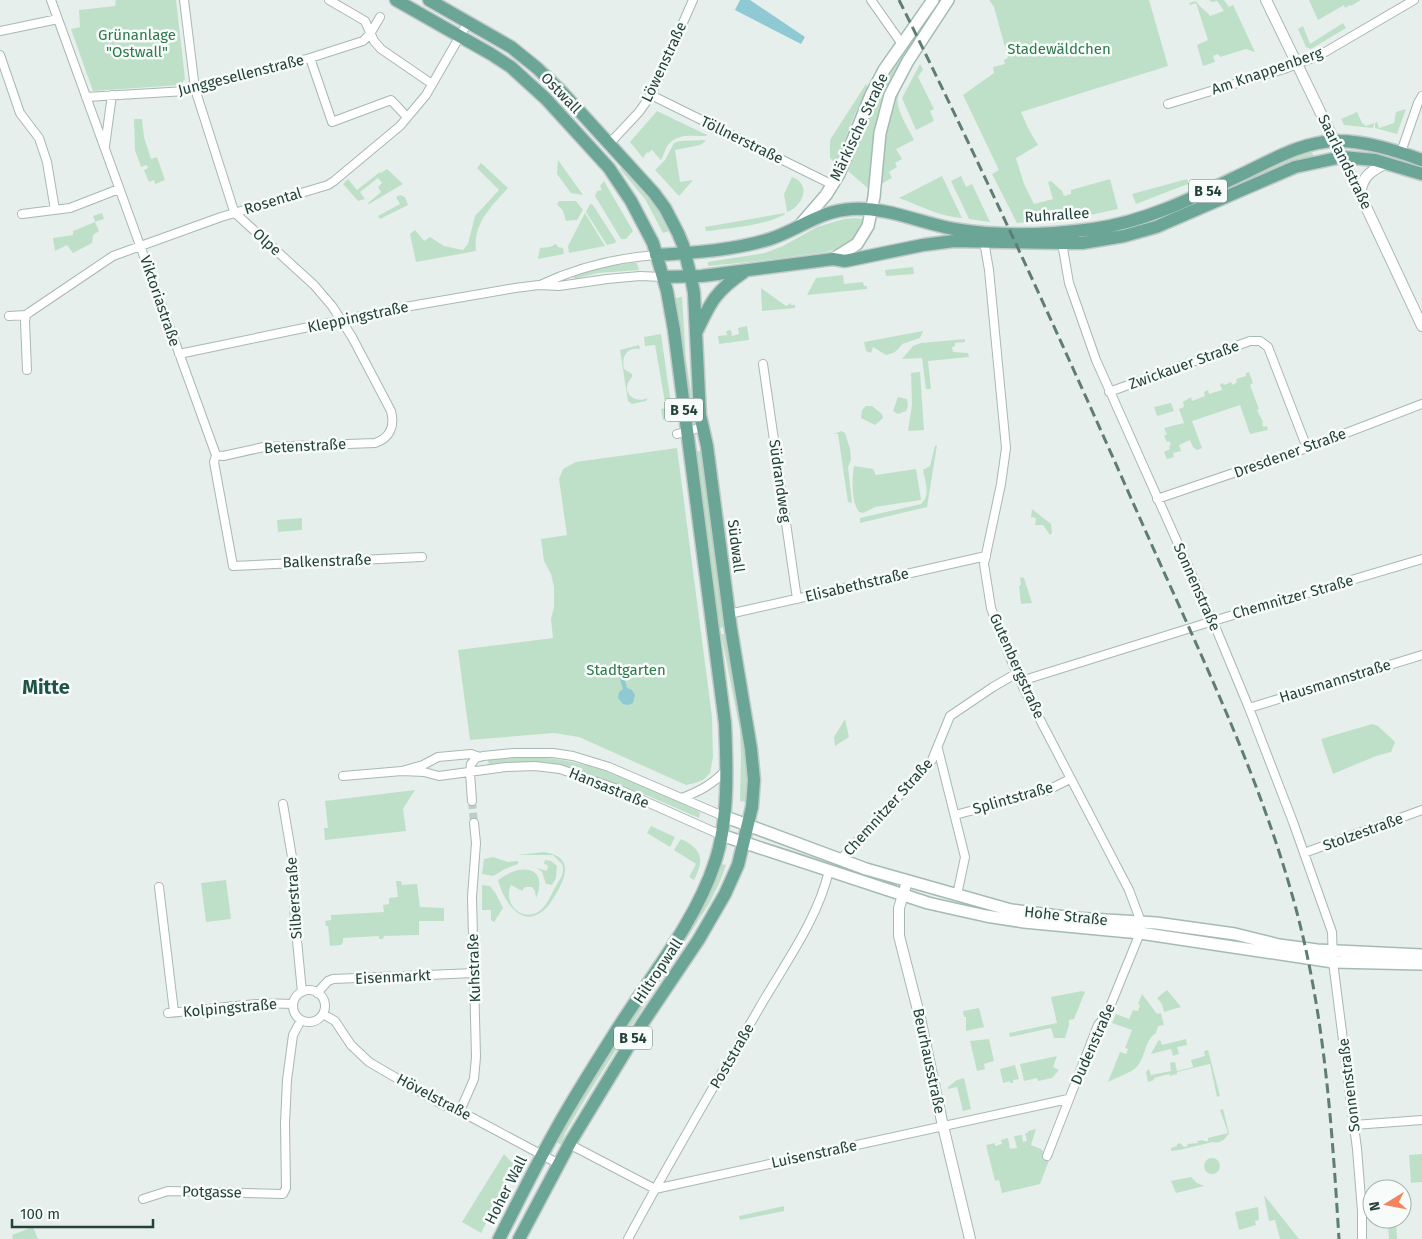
<svg xmlns="http://www.w3.org/2000/svg" width="1422" height="1239" viewBox="0 0 1422 1239" font-family="'Fira Sans',sans-serif">
<style>
.green{fill:#bfe0c8}
.water{fill:#8ec9d4}
.lines{fill:none;stroke-linecap:round;stroke-linejoin:round}
.minor-tunnel{stroke:#bfccc8;stroke-width:8;stroke-dasharray:8 4;stroke-linecap:butt}
.minor-casing{stroke:#a8b8b2;stroke-width:10}
.tertiary-casing{stroke:#a8b8b2;stroke-width:12}
.secondary-casing{stroke:#a4bbb3;stroke-width:14}
.primary-casing{stroke:#c2cac8;stroke-width:15}
.minor{stroke:#fff;stroke-width:8}
.tertiary{stroke:#fff;stroke-width:10}
.secondary{stroke:#fff;stroke-width:11}
.primary{stroke:#6aa596;stroke-width:12}
.rail{stroke:#5f7d75;stroke-width:3;stroke-dasharray:10 5;stroke-linecap:butt}
.labels{text-anchor:middle;stroke-width:5;stroke-linejoin:round;paint-order:stroke}
.shield{fill:#f7fbf9;stroke:#637a73;stroke-width:1}
.shield-label{font-size:14px;font-weight:bold;fill:#24423a}
.park-label{font-size:15px;fill:#2d7a4b;stroke:#f7fbf9}
.street-label{font-size:15px;fill:#24423a;stroke:#f7fbf9}
.district-label{font-size:20px;font-weight:bold;fill:#1f5548;stroke:#f7fbf9}
</style>
<rect width="100%" height="100%" fill="#e6efeb"/>
<!-- green -->
<path class="green" d="M116 0H176L185 79 180 85 93 91 71 29 80 27 79 10 115 6Z
M989 0H1149L1168 66 1021 112 1029 130 1038 145 1016 158 1024 184 1034 204 1053 199 1048 182 1051 181 1062 191 1064 196 1071 194V190L1110 179 1118 209 1095 214 1017 223 992 174 999 170 963 95 994 73 993 67 1005 64 1004 60 1008 58 994 7Z
M1209 0H1224L1229 7 1233 5 1255 52 1246 49 1220 57 1218 54 1213 56 1215 62 1203 66 1197 45 1208 40 1196 3 1190 5 1189 3 1196 1C1200 8 1208 12 1210 16L1224 11 1217 1 1212 2Z
M1309 0H1361L1351 6 1350 5 1345 8 1344 5 1318 20Z
M1343 23 1346 28 1311 49 1306 47 1298 29 1303 26 1310 44Z
M909 41 911 46 896 72 870 190 848 171 875 103 886 79Z
M920 64 923 69 918 77 934 109 930 111 934 121 916 130 902 98Z
M866 84 868 88 854 116 836 164 830 158V140Z
M896 93 899 94C893 107 908 127 914 140L896 149 902 159 895 163 897 167 889 172 892 178 881 184 883 145 886 126Z
M1406 109 1397 134 1375 128V123L1377 122 1379 128 1394 123 1396 112Z
M657 111 707 135 706 136C693 136 677 133 668 145 665 149 664 155 661 160L652 150 648 153 647 152 643 158 630 142Z
M1357 112 1362 123 1366 126 1374 123 1373 128 1344 125 1341 119Z
M134 119H142L144 137 151 159 157 157 165 180 155 184 154 180 149 182 144 170 148 168 147 165 141 167 135 150Z
M704 140 706 141 700 145 675 150 680 182 693 180 679 196 655 170 665 160 674 143 680 141Z
M1311 150 1314 156 1279 167 1199 204 1198 200 1289 157Z
M558 160 583 195 571 193 557 174Z
M481 163 508 188C491 207 473 223 476 251L416 262 410 234 415 230 424 241 430 237 444 246 463 250 468 244 475 216 499 190 477 168Z
M621 168 655 205 669 231 663 233 645 199 620 169Z
M387 169 403 184 369 204 368 203 381 192 378 187 382 183 378 178 360 192 365 199 358 201 343 184 348 179 357 190 380 172 381 173Z
M942 176 962 218C938 216 921 206 899 198Z
M961 176 966 187 972 184 990 222 969 219 951 181Z
M792 177C812 184 803 206 787 212L784 194Z
M1187 179 1189 184 1185 185 1136 204 1132 194Z
M604 181 633 231 626 239H621L595 196 597 191 602 190 600 186Z
M400 195 405 197 408 205 380 219 378 216 400 204 396 197Z
M559 201H576L583 210 577 220 566 221 563 211 557 204Z
M590 204 593 205 616 241 615 243 607 245 586 212Z
M102 213 104 219 95 222 99 231 93 235 92 243 73 253 67 245 55 251 53 238 73 235V231L95 222 93 216Z
M585 213 605 246 569 253 568 246Z
M785 213 784 215C761 226 735 227 709 231H706L705 227Z
M854 218 865 219C863 227 855 238 848 243 835 252 818 253 803 255 772 260 740 263 708 266V262L765 253 783 246 817 227 844 219Z
M556 244 558 247 563 248 564 254 538 259 540 248 550 247Z
M631 263H637L639 270 598 273 574 279 573 276 603 267Z
M913 267 914 274 886 276 885 270Z
M843 275 844 284 863 282 864 286H867V289L807 295 816 278Z
M761 288 786 306 791 303V305H795V308L762 311Z
M682 297 686 360 696 423 693 427 676 301V298Z
M747 326 749 340 719 344 718 336 727 335 726 331 731 330 732 336 739 334 738 328Z
M923 331 920 338 902 344C897 351 895 353 886 355L873 347 871 353 866 351 864 342Z
M661 334 673 418 663 420 661 409 666 408 655 345 645 346 644 337Z
M965 339V342L955 343V346L952 347 953 352 968 353 969 357 928 361 931 389H926L922 358 902 359 913 346 921 343Z
M639 345 640 349C627 347 621 356 624 369L632 374V377C619 390 633 405 648 398L646 401 632 404 628 401 620 350Z
M920 372 924 430 908 431 912 405 911 373Z
M1249 372 1253 383 1250 385 1259 409 1257 410 1263 422 1262 423 1263 427 1267 426 1268 430 1250 434 1240 405 1192 421 1202 448 1197 450 1193 447 1190 440 1179 445 1181 451 1173 453 1174 457 1167 459 1164 452 1170 449 1169 446 1171 444 1169 441 1167 442 1164 436 1167 434 1164 428 1184 423 1179 409 1184 407 1183 402 1191 397 1192 401 1205 396 1204 392 1208 390 1209 394 1222 390 1220 384 1223 383 1224 385 1231 382 1233 385 1237 382 1236 379 1246 376V373Z
M898 397 907 399 908 406 906 411 898 414 893 411Z
M1171 403 1174 411 1157 416 1154 407Z
M866 406H872L882 414 883 418 875 425 861 418 862 410Z
M841 431 845 433 850 449 851 460 848 467 852 503 848 502 838 434H834Z
M937 445 927 507 860 523V518L921 504C931 496 925 481 923 470L930 466 935 446Z
M677 448 712 717 713 757 710 773 703 780 695 783 686 785 579 737 554 733 470 740 458 650 553 638 551 619 554 607V587L551 574 544 561 541 539 567 535 559 479 563 469 576 462Z
M696 451H701L724 627 720 628Z
M854 466 873 469 876 475 916 469 921 500 875 507 863 513 859 512C851 501 852 479 854 466Z
M1032 509 1051 524 1052 533 1050 535 1043 525H1035L1036 518 1031 517Z
M302 518V530L278 532 277 520Z
M1020 577 1024 578 1032 603 1021 604 1019 586 1021 585Z
M721 634H725L747 766 746 802 740 801 741 757 740 730Z
M845 719 849 737 835 746 834 737Z
M1372 724 1378 726 1395 742 1391 752 1376 756 1333 774 1321 739Z
M525 757C588 757 644 785 700 812L699 818 651 797 571 767C543 761 517 764 489 766L488 760Z
M415 790 403 809 406 831 325 840 324 828H328L325 801Z
M651 826 675 837 670 847 647 833Z
M681 839C702 849 705 859 694 880L689 877 696 864 674 850Z
M772 844 887 881 885 884 771 847Z
M544 852C571 856 568 873 557 892 553 899 549 906 543 911 521 929 503 900 498 880 504 876 512 871 519 870 540 866 543 883 536 898L535 891 532 887H525L522 891 511 885C503 902 520 922 538 912 547 907 551 894 556 886 561 878 565 873 562 864L553 855H517Z
M493 857 508 862 518 861V864L505 869 493 876 482 874 484 859Z
M545 860 551 861 557 866 556 878 552 885 546 884 542 872 537 868 547 871 548 865 544 864Z
M721 864 726 865 721 879 710 902 588 1094 565 1133 562 1145 556 1142C584 1092 615 1043 646 996 675 954 706 913 721 864Z
M226 880 231 919 206 922 201 883Z
M396 881H401L402 885 417 884 420 907 444 908V921H419V935L384 936 383 939H379V936L343 938V942L341 945 330 946 328 926H326L325 921 331 920V915L384 912 383 905 389 904V898L398 897Z
M482 885 490 886 496 894 503 908 494 922 491 920V910H482Z
M1167 990 1181 1007 1164 1012 1162 1004 1157 998Z
M1082 991 1085 992 1074 1019 1069 1020V1025L1065 1038H1054L1051 1028 1010 1037 1009 1033 1057 1023 1051 997Z
M1142 994 1157 1014 1161 1013 1164 1025 1158 1026 1156 1033C1145 1040 1146 1054 1139 1064 1133 1073 1117 1077 1108 1082L1120 1052 1126 1054 1128 1049 1125 1048 1132 1030 1112 1023 1116 1014 1129 1019 1133 1010 1138 1011 1140 1005 1138 1004Z
M979 1008 984 1027 966 1031V1017H964L963 1011Z
M989 1039 994 1061 984 1064 985 1069 977 1071 970 1041Z
M1186 1039 1187 1045 1177 1047 1179 1054 1173 1056 1171 1049 1151 1054 1158 1041 1160 1040 1162 1045Z
M1208 1050 1220 1096 1217 1097 1210 1064 1177 1072V1074L1170 1076 1169 1074 1154 1078V1080L1148 1082 1146 1072 1149 1069 1151 1075 1171 1071 1170 1063 1175 1062 1177 1071 1193 1067 1191 1060 1205 1056 1204 1051Z
M1057 1056 1053 1067 1059 1070 1052 1078 1038 1081 1037 1078 1024 1081 1020 1064Z
M1015 1065 1019 1079 1013 1080V1083H1010V1081L1003 1083 1000 1069Z
M964 1078 971 1109 963 1111 957 1087 948 1089V1087L957 1080Z
M1223 1109 1229 1133C1226 1139 1220 1144 1213 1142L1179 1150 1171 1151V1148L1177 1146V1144L1180 1143 1184 1147 1188 1146 1187 1144 1198 1143 1197 1141 1203 1140 1204 1141H1208V1138L1228 1133 1220 1110Z
M1036 1129 1031 1145 1041 1149 1050 1158 1040 1184 1002 1193 999 1180 995 1181 986 1145 995 1143V1146L1002 1144 1001 1140 1008 1138 1010 1149 1017 1148 1014 1136 1022 1135 1023 1142 1027 1141 1025 1133H1028V1131Z
M504 1154 515 1166 481 1233 462 1222Z
M1422 1154V1182L1411 1183 1409 1155Z
M1204 1166a8 8 0 1 1 16 0a8 8 0 1 1-16 0Z
M1191 1177 1197 1183 1204 1186 1176 1193 1171 1181Z
M1264 1195 1299 1239H1280L1275 1220 1269 1221Z
M784 1206V1211L740 1220 739 1216Z
M1258 1207 1259 1220 1255 1221 1256 1225 1239 1230 1235 1212Z
M1383 1219H1396L1397 1239H1389L1388 1224Z
M33 1227 38 1239H13L12 1235Z"/>
<!-- water -->
<path class="water" d="M740 0H750L805 37 801 44 735 10Z
M624 664 627 668 625 672 627 679 625 680 627 688 632 690 635 695 633 703 628 705 623 704 618 698 619 692 623 689 618 673 620 672V666Z"/>
<g class="lines">
<!-- minor-tunnel -->
<path class="minor-tunnel" d="M472 801 474 823"/>
<defs>
<path id="minor" d="M51 0 216 455
M184 0 195 89 233 208 235 213 314 285 332 306 352 337 391 411C395 426 390 438 375 443L264 447 223 456 216 455
M329 0 365 21 374 41 381 49 432 84
M871 0 902 44
M0 31 58 19
M0 55 20 113 39 138 47 162 55 210
M310 58 332 122 391 100 407 117
M651 95 833 185
M86 97 186 91 310 58 363 41 370 34 380 17
M1168 104 1284 69 1320 55 1414 0
M609 144 639 112 651 95 693 0
M105 146 112 95
M1401 152 1418 103 1422 96
M22 214 70 208 119 189
M984 241 989 270 1006 448 1001 484 984 564 991 608 1009 655 1023 687 1129 890 1141 922
M1062 243 1069 283 1096 360 1217 631 1249 708 1293 822 1332 932 1333 962 1357 1149 1362 1211V1239
M540 285C576 268 616 258 656 255
M9 316 26 315
M179 354 405 307 515 288 539 285 559 286 607 279 640 276 663 277
M763 364 797 599
M27 370 25 321 26 315 30 312 113 256 221 217 328 185 334 181 400 126 426 95 468 22
M1109 392 1250 341H1260L1268 347 1307 448
M677 434 703 427
M216 455 214 462 233 566 422 557
M1157 499 1307 448 1422 404
M729 614 986 556
M1021 681 1213 621 1422 559
M1249 708 1422 655
M938 749 965 857 957 895
M402 771 424 772 439 776 506 767 535 766 560 769 620 790 721 835
M343 776 402 771 423 765 438 757 471 754 480 757
M682 798C700 791 713 784 726 770
M472 801 470 773 471 764 476 758 483 756 514 753H553L573 756 609 767 723 816
M283 804 292 857 295 920 302 992
M955 815 1046 791 1070 779
M1304 853 1422 810
M840 860 932 760 950 716 993 687 1017 673
M159 887 174 1012
M293 1006a16 16 0 1 1 32 0a16 16 0 1 1-32 0Z
M317 993 328 981 333 979 474 973
M168 1013C208 1010 253 1001 293 1004
M323 1014 335 1021 351 1045 369 1062 441 1104 471 1117 559 1164
M460 1111 474 1079 476 1057 472 897 476 843 474 823
M1354 1125 1422 1120
M569 1144 655 1189 1068 1099
M1047 1156 1098 1025 1107 1014 1140 933
M143 1199 168 1191 283 1194 286 1188 285 1124 287 1080 293 1035 301 1020
M628 1239C670 1160 716 1083 761 1005 786 962 817 920 829 871"/>
<path id="tertiary" d="M1266 0 1360 194 1422 326
M1360 194C1363 175 1370 172 1386 163
M907 882 899 908V936L920 1018 943 1126 970 1239"/>
<path id="secondary" d="M800 225 826 195 839 174 871 95 884 70 933 0
M833 259 857 244 868 226 874 197 880 133 890 95 908 61 948 0
M723 816 866 869 1011 910 1073 918 1156 923 1235 934 1279 945 1317 950 1422 955
M721 835 928 903 986 916 1024 922 1140 933 1333 962 1422 964"/>
<path id="primary" d="M396 0 491 54 511 67 546 99 609 168 631 201 653 243 667 291 674 330 725 723C727 767 729 820 715 862 696 921 651 976 618 1028 596 1063 573 1098 553 1135 534 1169 517 1204 499 1239
M429 0 511 47 537 68 562 92 654 193 665 208 678 233 683 245 691 277 694 293 700 415 707 446 731 629 751 749 754 780 752 807 738 865 725 894 699 939 642 1024 571 1141 519 1239
M656 255C693 253 735 250 770 239 800 229 819 211 852 209 888 207 920 223 954 229 999 237 1048 235 1093 229 1144 222 1191 199 1236 177 1267 163 1301 141 1337 141 1366 141 1394 150 1422 160
M663 277 702 276 833 259 845 261 923 245 954 241 1062 243H1082L1124 236 1156 227 1295 167 1342 157 1375 160 1422 174
M697 331C711 301 716 291 744 272"/>
</defs>
<!-- minor casing -->
<use href="#minor" class="minor-casing"/>
<!-- tertiary casing -->
<use href="#tertiary" class="tertiary-casing"/>
<!-- secondary casing -->
<use href="#secondary" class="secondary-casing"/>
<!-- primary casing -->
<use href="#primary" class="primary-casing"/>
<!-- minor -->
<use href="#minor" class="minor"/>
<!-- tertiary -->
<use href="#tertiary" class="tertiary"/>
<!-- secondary -->
<use href="#secondary" class="secondary"/>
<!-- primary -->
<use href="#primary" class="primary"/>
<!-- rail -->
<path class="rail" d="M899 0C986 175 1067 353 1146 532 1201 656 1261 778 1296 909 1325 1017 1332 1128 1339 1239"/>
</g>
<g class="labels">
<!-- shield labels -->
<g class="shield">
<rect x="1189" y="179.5" width="38" height="23" rx="4"/>
<rect x="665" y="398.5" width="38" height="23" rx="4"/>
<rect x="614" y="1026.5" width="38" height="23" rx="4"/>
</g>
<g class="shield-label">
<text x="1208" y="196">B 54</text>
<text x="684" y="415">B 54</text>
<text x="633" y="1043">B 54</text>
</g>
<!-- park labels -->
<g class="park-label">
<text x="137" y="40">Grünanlage<tspan x="137" dy="17">"Ostwall"</tspan></text>
<text x="1059" y="54">Stadewäldchen</text>
<text x="626" y="675">Stadtgarten</text>
</g>
<!-- street labels -->
<g class="street-label">
<text transform="translate(664 62) rotate(-65)" y="5">Löwenstraße</text>
<text transform="translate(1267 71) rotate(-19)" y="5">Am Knappenberg</text>
<text transform="translate(241 75) rotate(-14)" y="5">Junggesellenstraße</text>
<text transform="translate(561 93) rotate(46)" y="5">Ostwall</text>
<text transform="translate(859 127) rotate(-65)" y="5">Märkische Straße</text>
<text transform="translate(742 140) rotate(26)" y="5">Töllnerstraße</text>
<text transform="translate(1345 162) rotate(64)" y="5">Saarlandstraße</text>
<text transform="translate(273 201) rotate(-17)" y="5">Rosental</text>
<text transform="translate(1057 215) rotate(-4)" y="5">Ruhrallee</text>
<text transform="translate(267 242) rotate(42)" y="5">Olpe</text>
<text transform="translate(160 301) rotate(71)" y="5">Viktoriastraße</text>
<text transform="translate(358 317) rotate(-12)" y="5">Kleppingstraße</text>
<text transform="translate(1184 365) rotate(-20)" y="5">Zwickauer Straße</text>
<text transform="translate(305 446) rotate(-3)" y="5">Betenstraße</text>
<text transform="translate(1290 453) rotate(-20)" y="5">Dresdener Straße</text>
<text transform="translate(780 481) rotate(82)" y="5">Südrandweg</text>
<text transform="translate(736 546) rotate(83)" y="5">Südwall</text>
<text transform="translate(327 561) rotate(-2)" y="5">Balkenstraße</text>
<text transform="translate(857 585) rotate(-13)" y="5">Elisabethstraße</text>
<text transform="translate(1197 587) rotate(66)" y="5">Sonnenstraße</text>
<text transform="translate(1293 597) rotate(-16)" y="5">Chemnitzer Straße</text>
<text transform="translate(1017 666) rotate(66)" y="5">Gutenbergstraße</text>
<text transform="translate(1335 681) rotate(-17)" y="5">Hausmannstraße</text>
<text transform="translate(609 788) rotate(22)" y="5">Hansastraße</text>
<text transform="translate(1013 798) rotate(-16)" y="5">Splintstraße</text>
<text transform="translate(888 807) rotate(-48)" y="5">Chemnitzer Straße</text>
<text transform="translate(1363 832) rotate(-20)" y="5">Stolzestraße</text>
<text transform="translate(294 898) rotate(-94)" y="5">Silberstraße</text>
<text transform="translate(1066 916) rotate(6)" y="5">Hohe Straße</text>
<text transform="translate(474 968) rotate(-92)" y="5">Kuhstraße</text>
<text transform="translate(658 971) rotate(-56)" y="5">Hiltropwall</text>
<text transform="translate(393 977) rotate(-3)" y="5">Eisenmarkt</text>
<text transform="translate(230 1008) rotate(-5)" y="5">Kolpingstraße</text>
<text transform="translate(1093 1044) rotate(-66)" y="5">Dudenstraße</text>
<text transform="translate(732 1056) rotate(-60)" y="5">Poststraße</text>
<text transform="translate(929 1061) rotate(78)" y="5">Beurhausstraße</text>
<text transform="translate(1349 1085) rotate(-97)" y="5">Sonnenstraße</text>
<text transform="translate(434 1097) rotate(28)" y="5">Hövelstraße</text>
<text transform="translate(814 1154) rotate(-12)" y="5">Luisenstraße</text>
<text transform="translate(506 1190) rotate(-63)" y="5">Hoher Wall</text>
<text transform="translate(212 1192) rotate(1)" y="5">Potgasse</text>
</g>
<!-- district labels -->
<g class="district-label">
<text x="46" y="694">Mitte</text>
</g>
</g>
<!-- north arrow -->
<g transform="translate(1387 1204) rotate(260)"><circle r="24" fill="#f7fbf9" stroke="#a3b1ad"/>
<path d="M0-4L9 19L0 12L-9 19Z" fill="#f4845f"/>
<text y="-8" font-size="14" font-weight="bold" text-anchor="middle" fill="#24423a">N</text>
</g>
<!-- scale -->
<path d="M12 1219v8h141v-8" fill="none" stroke="#24423a" stroke-width="2.5"/>
<text x="20" y="1219" font-size="15" fill="#24423a" stroke="#f7fbf9" stroke-width="4" paint-order="stroke">100 m</text>
</svg>
